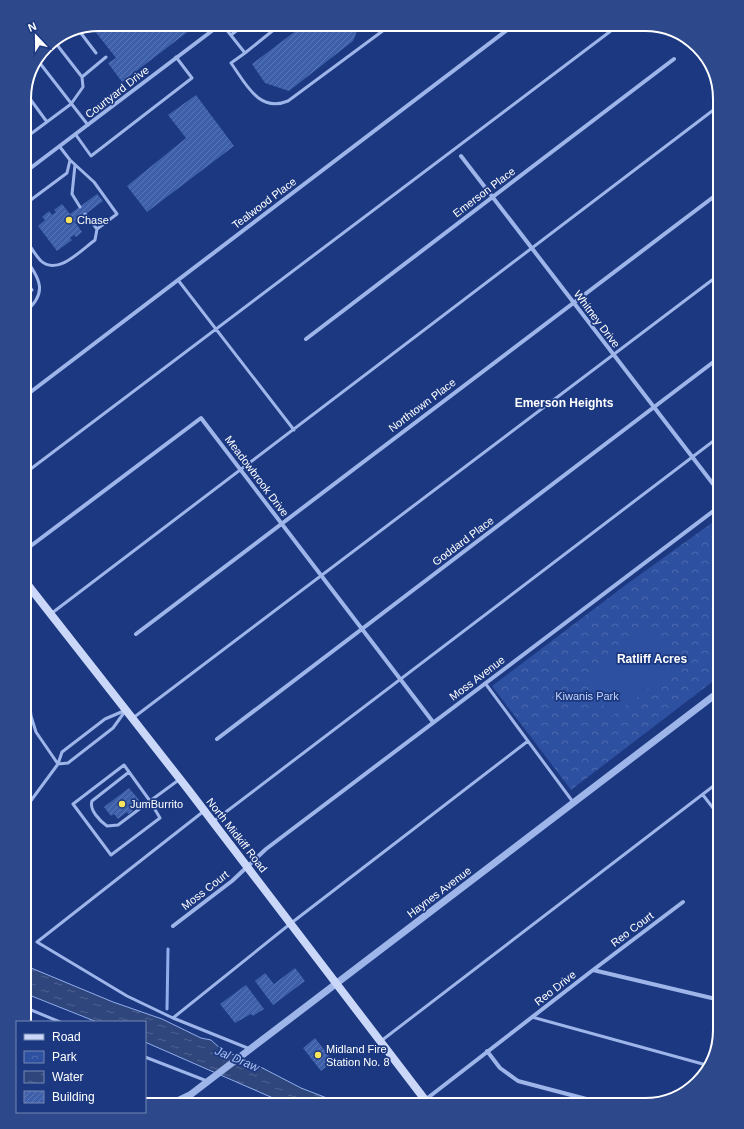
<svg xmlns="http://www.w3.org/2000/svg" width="744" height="1129" viewBox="0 0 744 1129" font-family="Arial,sans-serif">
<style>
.park{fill:url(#park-crowns)}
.garden{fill:#2e50a0}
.water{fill:url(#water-ripples);stroke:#91aeec}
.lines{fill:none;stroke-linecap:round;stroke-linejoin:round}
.stream{stroke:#91aeec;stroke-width:3}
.building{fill:url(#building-hatch)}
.service{stroke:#9eb5ea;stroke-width:3}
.minor{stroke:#9eb5ea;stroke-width:4}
.tertiary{stroke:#9eb5ea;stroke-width:7}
.secondary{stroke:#cad7f8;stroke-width:8}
.poi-dot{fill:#fce55a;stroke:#1b3881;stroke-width:1.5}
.labels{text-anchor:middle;stroke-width:3.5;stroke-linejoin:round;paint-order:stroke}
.street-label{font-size:11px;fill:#fff;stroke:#1b3881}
.poi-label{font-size:11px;fill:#fff;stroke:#1b3881;text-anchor:start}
.park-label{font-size:11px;fill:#c3d3f8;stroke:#1b3881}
.neighbourhood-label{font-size:12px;font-weight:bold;fill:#fff;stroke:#1b3881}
.water-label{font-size:12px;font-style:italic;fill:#a9c0f2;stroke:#1b3881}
.rim{fill:none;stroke:#fff;stroke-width:2}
</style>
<defs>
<pattern id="park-crowns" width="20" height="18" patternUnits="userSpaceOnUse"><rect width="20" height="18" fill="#2e50a0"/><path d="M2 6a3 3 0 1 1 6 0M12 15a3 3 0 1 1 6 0" fill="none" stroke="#4d6aae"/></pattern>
<pattern id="water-ripples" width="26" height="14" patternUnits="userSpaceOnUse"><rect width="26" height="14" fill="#2f467c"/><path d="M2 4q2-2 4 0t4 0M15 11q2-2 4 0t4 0" fill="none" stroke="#4e6290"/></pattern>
<pattern id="building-hatch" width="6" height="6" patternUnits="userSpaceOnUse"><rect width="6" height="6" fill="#3e5fa9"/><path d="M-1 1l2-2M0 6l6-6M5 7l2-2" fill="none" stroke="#5b77b6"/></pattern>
</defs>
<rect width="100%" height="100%" fill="#1b3881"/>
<!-- park -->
<path class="park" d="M720 517V676L571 790 492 686 627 584Z"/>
<!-- garden -->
<path class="garden" d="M650 628 679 665 612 716 583 679Z"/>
<!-- water -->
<path class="water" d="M24 965 113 1002 162 1019 201 1038 211 1040 222 1050 249 1061 301 1088 345 1105H289L145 1042V1022H97L24 993Z"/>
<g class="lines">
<!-- stream -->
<path class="stream" d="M167 1009 168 949
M280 1105 281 1103"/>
</g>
<!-- building -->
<path class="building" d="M99 24H198L122 82 108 63 116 58 91 26Z
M305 24H360L353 41 289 91 265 83 252 64Z
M196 95 234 146 147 212 127 186 186 138 168 115Z
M97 194 103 201 75 222 82 232 76 237 74 235 70 238 72 240 57 251 38 226 45 220 42 217 49 211 52 215 56 212 54 210 62 204 70 214Z
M129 788 140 801 131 808 133 811 128 814 127 812 118 819 114 814 111 816 104 807Z
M295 968 305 981 273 1005 255 981 265 973 274 984Z
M246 985 264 1009 253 1016 251 1014 235 1023 220 1004Z
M315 1038 333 1061 321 1071 303 1048Z"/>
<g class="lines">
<!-- service -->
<path class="service" d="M222 24 245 53 281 24
M77 28 96 53
M231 35 245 24
M54 41 82 77 106 57
M245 53 231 63C246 84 259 113 288 101L392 24
M39 62 88 125
M25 92 47 122
M76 135 91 156 192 78 176 57
M24 139 71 104 83 87 82 77
M75 165 72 194 80 207
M24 205 67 173 70 160 60 147
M85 214 97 229
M24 238C30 245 35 255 41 261 58 276 81 250 95 240L97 229 117 214 94 182 70 160
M178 280 294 430
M24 296 32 290 25 281
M24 313C49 293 40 279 24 257
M24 474 620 24
M52 613 720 105
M485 683 573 802
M126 710 113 728 68 763 58 764 62 752 105 719Z
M133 718 720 274
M129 772 92 801C89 810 100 821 107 826L118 825 150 801 160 818 111 855 73 804 124 765 150 801 180 779
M703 795 720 817
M24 810 58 764 36 732 31 716 24 652
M214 821 720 436
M24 1007 60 1022
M532 1017 710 1066
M173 1018 127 996 37 942 204 811
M381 1041 720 781
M250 1049 173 1018 290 924 528 741
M145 1057 207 1081
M705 1072 708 1065"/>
<!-- minor -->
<path class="minor" d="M461 156 720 493
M24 173 221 24
M306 339 674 59
M24 397 515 24
M24 551 201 418 433 722
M136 634 720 192
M217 739 720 357
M173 926 232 881 266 849 720 506
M593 970 683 902
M487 1051 500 1068 518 1081 609 1105
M425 1100 593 970 720 1000"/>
<!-- tertiary -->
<path class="tertiary" d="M169 1105 190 1095 720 691"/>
<!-- secondary -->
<path class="secondary" d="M24 580 187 788 429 1105"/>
</g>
<!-- markers -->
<g class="poi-dot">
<circle cx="69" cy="220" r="4"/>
<circle cx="122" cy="804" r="4"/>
<circle cx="318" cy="1055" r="4"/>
</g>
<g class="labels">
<!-- street labels -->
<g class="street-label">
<text transform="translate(117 92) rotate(-38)" y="4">Courtyard Drive</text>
<text transform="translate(484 192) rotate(-37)" y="4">Emerson Place</text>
<text transform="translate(264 203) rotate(-37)" y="4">Tealwood Place</text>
<text transform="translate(597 319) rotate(53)" y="4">Whitney Drive</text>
<text transform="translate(422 405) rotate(-37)" y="4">Northtown Place</text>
<text transform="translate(257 476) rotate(53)" y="4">Meadowbrook Drive</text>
<text transform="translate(463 541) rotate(-37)" y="4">Goddard Place</text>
<text transform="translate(477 678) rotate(-37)" y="4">Moss Avenue</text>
<text transform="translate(237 835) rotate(52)" y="4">North Midkiff Road</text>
<text transform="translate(205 890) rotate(-38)" y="4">Moss Court</text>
<text transform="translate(439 892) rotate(-37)" y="4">Haynes Avenue</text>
<text transform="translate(632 929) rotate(-37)" y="4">Reo Court</text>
<text transform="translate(555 988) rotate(-38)" y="4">Reo Drive</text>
</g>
<!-- poi labels -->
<g class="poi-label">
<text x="77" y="224">Chase</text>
<text x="130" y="808">JumBurrito</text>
<text x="326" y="1053">Midland Fire<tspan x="326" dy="13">Station No. 8</tspan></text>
</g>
<!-- park labels -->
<g class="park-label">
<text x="587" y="700">Kiwanis Park</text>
</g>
<!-- neighbourhood labels -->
<g class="neighbourhood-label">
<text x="564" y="407">Emerson Heights</text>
<text x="652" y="663">Ratliff Acres</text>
</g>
<!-- water labels -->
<g class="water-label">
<text transform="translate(237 1059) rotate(23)" y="4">Jal Draw</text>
</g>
</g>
<!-- crop -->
<path d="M0 0H744V1129H0ZM99 31H645A68 68 0 0 1 713 99V1030A68 68 0 0 1 645 1098H99A68 68 0 0 1 31 1030V99A68 68 0 0 1 99 31Z" fill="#2d488b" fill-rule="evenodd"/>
<path class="rim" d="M99 31H645A68 68 0 0 1 713 99V1030A68 68 0 0 1 645 1098H99A68 68 0 0 1 31 1030V99A68 68 0 0 1 99 31Z"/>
<!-- legend -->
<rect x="16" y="1021" width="130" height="92" fill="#1b3881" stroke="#7688b3"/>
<rect x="24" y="1034" width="20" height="6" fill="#cad7f8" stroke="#7688b3"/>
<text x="52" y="1041" font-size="12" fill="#ffffff">Road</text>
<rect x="24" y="1051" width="20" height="12" fill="url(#park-crowns)" stroke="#7688b3"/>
<text x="52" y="1061" font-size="12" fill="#ffffff">Park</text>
<rect x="24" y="1071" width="20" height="12" fill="url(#water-ripples)" stroke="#7688b3"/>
<text x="52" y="1081" font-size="12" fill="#ffffff">Water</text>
<rect x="24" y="1091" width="20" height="12" fill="url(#building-hatch)" stroke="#7688b3"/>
<text x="52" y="1101" font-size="12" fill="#ffffff">Building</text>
<!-- north arrow -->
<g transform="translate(36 36) rotate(338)" stroke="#1b3881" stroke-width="3" paint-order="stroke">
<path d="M0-3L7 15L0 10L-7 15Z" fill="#ffffff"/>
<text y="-6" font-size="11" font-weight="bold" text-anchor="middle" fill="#ffffff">N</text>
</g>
</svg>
